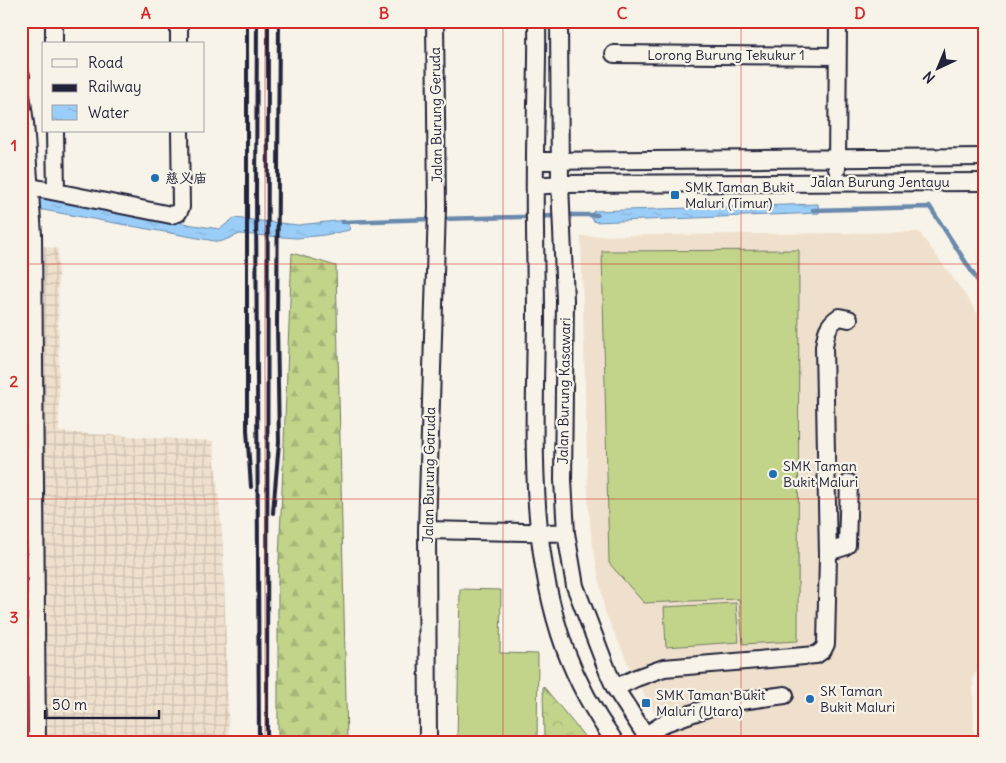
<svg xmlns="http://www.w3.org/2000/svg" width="1006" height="763" viewBox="0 0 1006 763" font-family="Delius,'LXGW WenKai TC',sans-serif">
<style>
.built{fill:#efe0cd}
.industrial{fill:url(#industrial-grid)}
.forest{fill:url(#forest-firs);stroke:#727b62}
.park{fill:url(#park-crowns);stroke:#727b62}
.pitch{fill:#c1d489;stroke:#727b62}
.water{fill:url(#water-ripples);stroke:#6a89ac}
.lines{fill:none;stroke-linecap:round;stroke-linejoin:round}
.stream{stroke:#6a89ac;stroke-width:4.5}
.minor-casing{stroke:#22223b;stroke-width:20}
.minor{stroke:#f7f3e8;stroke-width:16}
.rail{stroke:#22223b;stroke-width:4}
.grid{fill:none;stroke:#d62828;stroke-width:1;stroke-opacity:0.55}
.poi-dot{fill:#1f6fb2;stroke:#f7f3e8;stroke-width:2}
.labels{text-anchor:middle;stroke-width:4.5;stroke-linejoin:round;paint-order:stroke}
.street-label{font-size:14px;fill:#22223b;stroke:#f7f3e8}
.poi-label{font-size:14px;fill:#22223b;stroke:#f7f3e8;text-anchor:start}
.neatline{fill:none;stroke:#d62828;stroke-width:2}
.grid-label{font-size:16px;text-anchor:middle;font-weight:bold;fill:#d62828}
</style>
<defs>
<pattern id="industrial-grid" width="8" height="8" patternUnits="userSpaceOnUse" patternTransform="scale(1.25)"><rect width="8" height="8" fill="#efe0cd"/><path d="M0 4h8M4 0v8" fill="none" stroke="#cdc0b1"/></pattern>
<pattern id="forest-firs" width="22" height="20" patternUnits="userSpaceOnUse" patternTransform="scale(1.25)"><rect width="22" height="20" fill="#c1d489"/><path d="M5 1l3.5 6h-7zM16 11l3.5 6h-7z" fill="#a6b677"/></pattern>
<pattern id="park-crowns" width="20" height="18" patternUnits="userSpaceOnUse" patternTransform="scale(1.25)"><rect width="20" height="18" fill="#c1d489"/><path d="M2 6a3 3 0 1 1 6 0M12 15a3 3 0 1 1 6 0" fill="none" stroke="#a6b677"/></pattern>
<pattern id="water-ripples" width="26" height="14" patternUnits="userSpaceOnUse" patternTransform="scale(1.25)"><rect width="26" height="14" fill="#9acef8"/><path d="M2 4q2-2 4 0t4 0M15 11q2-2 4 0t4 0" fill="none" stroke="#84b1d6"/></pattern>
</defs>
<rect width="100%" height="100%" fill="#f7f3e8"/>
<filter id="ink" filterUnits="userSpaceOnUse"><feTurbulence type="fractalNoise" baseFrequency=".02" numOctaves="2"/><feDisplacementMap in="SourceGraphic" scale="10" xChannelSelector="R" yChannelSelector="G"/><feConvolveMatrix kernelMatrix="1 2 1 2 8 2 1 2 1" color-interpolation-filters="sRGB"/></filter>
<g filter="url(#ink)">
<!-- built -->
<path class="built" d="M919 232 964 293 985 325V661L973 677 974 742H677L653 709 635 679 605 612 591 535 588 499 581 236Z"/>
<!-- industrial -->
<path class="industrial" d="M21 241 58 249 59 432 213 441 223 543 229 742H21Z"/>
<!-- forest -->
<path class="forest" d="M292 253 336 266 347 742H278V584Z"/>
<!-- park -->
<path class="park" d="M543 686 589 742H544Z"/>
<!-- pitch -->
<path class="pitch" d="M799 250 798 641 743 644 739 599 644 603 609 563 602 251Z
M460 589 501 590 500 653 538 654 537 742H457Z
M736 603 739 642 666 647 664 607Z"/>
<!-- water -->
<path class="water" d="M21 191 193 225 220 229 234 218 298 225 346 220 348 222 350 230 324 235 297 238 240 234 220 242 21 206Z
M818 204 819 213 595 222 592 219 591 214 594 211Z"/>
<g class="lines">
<!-- stream -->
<path class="stream" d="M813 210 930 207 985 292
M565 215H597
M440 219 557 216
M343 222 432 219"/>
<defs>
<path id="minor" d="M54 21V44
M179 21V44
M537 21C538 68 535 114 535 161 534 214 536 267 536 320 535 429 527 544 565 649 577 681 595 714 615 742
M559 21 560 184 565 300 563 480 566 533 575 586 608 672 615 688 650 742
M614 54 837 56
M21 75V94L25 123 33 235 37 742
M55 131 56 192
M535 161 985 157
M837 169 838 21
M535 186 560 184 985 182
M31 187 171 215 178 213 181 207 180 131
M427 530 566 533
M828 556 824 347C826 333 827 325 839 317L849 319
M615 688 636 678 664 668 816 655 823 650 826 644 828 556 831 551 844 547 847 545 849 483
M646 735 665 723 719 704 785 695
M428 742 427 530 437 208 435 21"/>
</defs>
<!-- minor casing -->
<use href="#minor" class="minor-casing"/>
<!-- minor -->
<use href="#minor" class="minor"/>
<!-- rail -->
<path class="rail" d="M247 21V430L251 487
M257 21 256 194 259 742
M273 513 279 442 277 326 279 21
M267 742 268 21"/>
</g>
</g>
<!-- grid -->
<path class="grid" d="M265 21V742M503 21V742M741 21V742M21 264H985M21 499H985"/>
<!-- markers -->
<g class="poi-dot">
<circle cx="155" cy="178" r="5"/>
<rect x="670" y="190" width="10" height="10" rx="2.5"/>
<circle cx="773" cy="474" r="5"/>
<circle cx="810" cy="699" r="5"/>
<rect x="641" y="698" width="10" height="10" rx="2.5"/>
</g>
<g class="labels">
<!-- street labels -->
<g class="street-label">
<text x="726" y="60">Lorong Burung Tekukur 1</text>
<text transform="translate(436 115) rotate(-91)" y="5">Jalan Burung Geruda</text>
<text x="880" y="187">Jalan Burung Jentayu</text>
<text transform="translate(564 391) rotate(-89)" y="5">Jalan Burung Kasawari</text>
<text transform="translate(429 475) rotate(-89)" y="5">Jalan Burung Garuda</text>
</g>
<!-- poi labels -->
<g class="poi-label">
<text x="165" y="183">慈义庙</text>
<text x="685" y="192">SMK Taman Bukit<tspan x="685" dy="16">Maluri (Timur)</tspan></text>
<text x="783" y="471">SMK Taman<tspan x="783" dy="16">Bukit Maluri</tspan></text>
<text x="820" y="696">SK Taman<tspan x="820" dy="16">Bukit Maluri</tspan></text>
<text x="656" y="700">SMK Taman Bukit<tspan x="656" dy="16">Maluri (Utara)</tspan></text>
</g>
</g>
<!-- margin -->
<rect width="1006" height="763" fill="none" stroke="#f7f3e8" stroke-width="55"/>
<!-- legend -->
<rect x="42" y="42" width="162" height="90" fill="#f7f3e8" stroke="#a29fa3"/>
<rect x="52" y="59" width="25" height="8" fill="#f7f3e8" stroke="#a29fa3"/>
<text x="88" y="68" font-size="15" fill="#22223b">Road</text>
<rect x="52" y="84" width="25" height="8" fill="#22223b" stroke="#a29fa3"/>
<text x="88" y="92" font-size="15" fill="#22223b">Railway</text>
<rect x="52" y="105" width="25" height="15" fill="url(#water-ripples)" stroke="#a29fa3"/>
<text x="88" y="118" font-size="15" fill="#22223b">Water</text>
<!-- north arrow -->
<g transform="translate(938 68) rotate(224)" stroke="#f7f3e8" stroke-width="4" paint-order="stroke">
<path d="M0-4L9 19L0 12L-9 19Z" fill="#22223b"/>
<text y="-8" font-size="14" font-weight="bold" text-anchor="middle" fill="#22223b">N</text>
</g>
<!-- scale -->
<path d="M45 710v8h114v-8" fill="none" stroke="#22223b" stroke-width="2.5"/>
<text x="52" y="710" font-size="15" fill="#22223b" stroke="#f7f3e8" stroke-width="4" paint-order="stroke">50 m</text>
<rect x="28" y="28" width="950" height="708" class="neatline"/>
<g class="grid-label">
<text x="146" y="19">A</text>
<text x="384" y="19">B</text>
<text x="622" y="19">C</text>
<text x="860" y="19">D</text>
<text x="14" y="151">1</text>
<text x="14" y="387">2</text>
<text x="14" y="623">3</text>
</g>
</svg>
